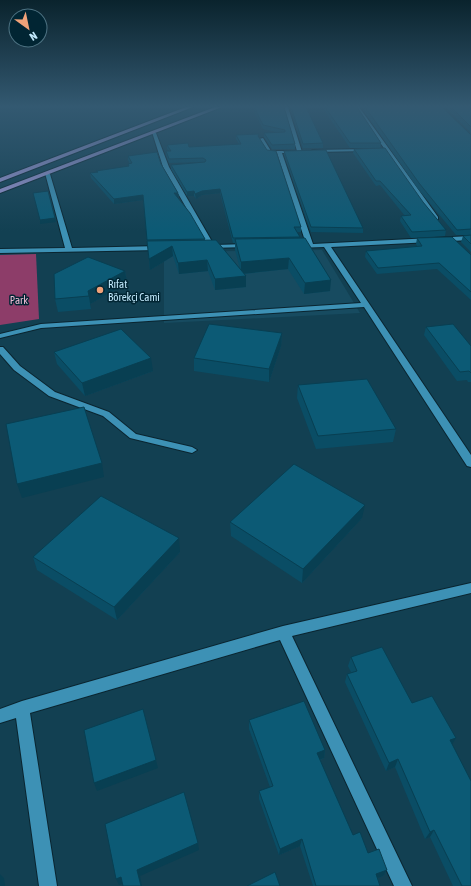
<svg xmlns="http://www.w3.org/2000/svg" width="471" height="886" viewBox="0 0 471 886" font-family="'Asap Condensed',sans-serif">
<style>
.built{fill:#174b60}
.green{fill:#8d3d69}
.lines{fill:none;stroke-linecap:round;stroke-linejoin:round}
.lane-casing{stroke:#0a2530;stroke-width:2}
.street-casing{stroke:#0a2530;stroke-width:2}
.highway-casing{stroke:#0a2530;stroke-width:2}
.lane{fill:#3d91b5;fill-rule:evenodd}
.street{fill:#3d91b5;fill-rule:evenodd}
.highway{fill:#9d96d4;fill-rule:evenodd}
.wall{fill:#0a4d65}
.shaded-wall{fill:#083f52}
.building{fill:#0c5a75;stroke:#083f52}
.poi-dot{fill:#f0a279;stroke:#012533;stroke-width:1.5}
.labels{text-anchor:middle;stroke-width:3;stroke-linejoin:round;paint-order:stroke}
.far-poi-label{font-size:11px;fill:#c1e8fb;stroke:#012533;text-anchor:start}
.far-park-label{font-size:11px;fill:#f0bdd5;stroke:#012533}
</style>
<rect width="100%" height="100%" fill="#124052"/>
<!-- built -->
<path class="built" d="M322 250 360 313 164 323V252Z"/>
<!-- green -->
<path class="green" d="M36 254 39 319 0 325V255Z"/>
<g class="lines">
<defs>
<path id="lane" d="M0 347H3L20 366 55 392 109 412 136 434 192 447 197 450 192 453 130 438 103 416 49 396 14 370 0 354Z"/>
<path id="street" d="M284 107H288L302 152 300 153H282L313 244 471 236V240L331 247 471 455V467L467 466 364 307 41 328 0 338V334L41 324 361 303 324 247 296 248 293 246 296 244H306L277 153H268L259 139 263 138 271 151H297Z
M355 107H359L438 217V219H434Z
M152 132 156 133 169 167 214 245 248 244 250 245V247L208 248V246L163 167Z
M367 149 369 151 313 152 311 151 313 150Z
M45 173 50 174 72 248 160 246 163 248 160 250 0 253V249L65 248Z
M471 583V593L292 636 412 886H394L280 640 30 713 57 886H39L16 718 0 723V709L22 701 283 626Z"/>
<path id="highway" d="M186 107H193L0 182V178Z
M215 107H222L0 193V189Z"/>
</defs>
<!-- lane casing -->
<use href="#lane" class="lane-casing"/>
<!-- street casing -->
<use href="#street" class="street-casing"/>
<!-- highway casing -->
<use href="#highway" class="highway-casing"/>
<!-- lane -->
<use href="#lane" class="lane"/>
<!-- street -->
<use href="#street" class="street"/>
<!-- highway -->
<use href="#highway" class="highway"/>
</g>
<!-- wall -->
<path class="wall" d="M252 107H284L295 144V149H272L264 137V133L276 132 263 129Z
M290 107H306L323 143V148H303Z
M322 107H357L381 143 380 148H350Z
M361 107H442L471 135V235H456L418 189Z
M445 107H471V133Z
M236 135 259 138 301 227V232H297L330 291 304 294 288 269 244 274 246 287 215 290 208 271 179 274 173 256 150 270 143 200 114 204 91 178 90 173 97 172 96 171 128 166V164H130L128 160V156L161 164 178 193 179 197H177L205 239V240L240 269 235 250V243H233L220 193 202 195 196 199 194 196H187L171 169V165L203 162 169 163 166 155V151H169L167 149V145L189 147 239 144 236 139Z
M354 149 423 202 446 230 445 236 411 238 400 221 401 216H405L380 185 376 186 353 153Z
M284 151 363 228V233L311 232 284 154Z
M471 235V252L461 242 463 236Z
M417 238 471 255V300L437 269 377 274 365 257 366 251 417 246 416 244Z
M125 271 127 283 90 304 91 309 58 312 55 299Z
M426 327 471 346V382H468L467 380 457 381 424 335Z
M282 333 281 346 269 382 194 371V358Z
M54 352 153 371 85 396 57 364Z
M298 385 396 429 393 442 316 449 297 398Z
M362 518 302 583 231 536 230 522Z
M180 552 117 620 37 570 33 557Z
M351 657 412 703 452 744 471 886H453L430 837 425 839 395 767 386 771 345 682 347 674 351 672 348 666Z
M249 720 325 750 324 758 320 760 353 835 368 853 387 870 383 876 378 878 380 886H313L300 846 279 855 259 799V791L270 787 249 729Z"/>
<!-- shaded-wall -->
<path class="shaded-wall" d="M220 189V193L202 195 196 199 195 194 202 191Z
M194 191V196H187V192Z
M174 193H178L179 197H174Z
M143 195V200L114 204V199Z
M55 218 56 222 40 224V220Z
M172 246 173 256 150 270 149 259Z
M289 258 288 269 241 274V262Z
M207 260 208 271 179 274 178 263Z
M125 271 127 283 90 304 91 309 88 291Z
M246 276V287L215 290V279Z
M331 280 330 291 304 294 305 283Z
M282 333 281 346 269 382V369Z
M151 358 153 371 85 396 82 383Z
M102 463 104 477 22 498 17 484Z
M365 505 362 518 302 583 303 569Z
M179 538 180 552 117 620 114 607Z
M456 738 451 746 450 740Z
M325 750 324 758 315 761 317 753Z
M398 759 395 767 386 771 389 763Z
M156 760 158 768 97 791 94 783Z
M434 830 430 837 425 839 430 832Z
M302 839 300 846 279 855 280 849Z
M198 843 199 850 140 876 142 886H141L137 870Z
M387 870 383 876 373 880 376 874Z
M0 874 4 878 5 886H0Z
M121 877 124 883 119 885 116 879Z"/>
<!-- building -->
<path class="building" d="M254 107H284L295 144 272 145 264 133 285 132V130L263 125Z
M291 107H306L323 143 303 144Z
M325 107H357L381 143H350Z
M365 107H442L471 135V229L457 230 419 183Z
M451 107H471V127Z
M259 134 258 136 267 150 276 151 301 227H294L300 237 233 238 220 189 202 191 195 194 194 191 187 192 171 165 205 162 206 160 203 158 169 159 166 151H171L167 145 188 143 189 147 241 144 236 135Z
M385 148 423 202 446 230 412 232 401 216 411 215 380 181H376L354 149Z
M326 150 363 228 311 227 284 151Z
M157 152 161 164 178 193H174L190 213 205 239 147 240 143 195 114 199 90 173 98 172 96 171 129 166 128 164 132 163 128 156Z
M48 191 55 218 40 220 33 193Z
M471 235V244L463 236Z
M452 237 470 254 471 255V292L439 263 378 268 366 251 422 246 417 238Z
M305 238 331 280 305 283 289 258 241 262 235 239Z
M216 240 246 276 215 279 207 260 178 263 172 246 149 259 147 241Z
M88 257 125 271 88 291 89 296 55 299 54 274Z
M209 324 282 333 269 369 194 358Z
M453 324 471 346V373L469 371 460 372 426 327Z
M121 329 151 358 82 383 54 352Z
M367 379 396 429 318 436 298 385Z
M84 407 102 463 17 484 6 424Z
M294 464 365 505 303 569 230 522Z
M101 496 179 538 114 607 33 557Z
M382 647 412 703 432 696 456 738 450 740 471 781V886H462L434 830 430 832 398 759 389 763 347 674 357 671 351 657Z
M304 701 325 750 317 753 353 835 360 832 368 853 379 849 387 870 376 874 380 886H316L302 839 280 849 259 791 273 786 249 720Z
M143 709 156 760 94 783 84 730Z
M184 792 198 843 137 870 141 886H123L121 877 116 879 105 824Z
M275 872 280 886H247Z"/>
<!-- sky -->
<linearGradient id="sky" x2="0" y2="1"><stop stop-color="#0a232d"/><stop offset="0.46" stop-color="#335971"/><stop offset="1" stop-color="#335971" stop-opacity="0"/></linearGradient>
<rect width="471" height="231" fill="url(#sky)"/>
<!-- markers -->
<circle class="poi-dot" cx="100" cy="290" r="4"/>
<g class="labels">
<!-- far-poi labels -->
<g class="far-poi-label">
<text x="108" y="288">Rıfat<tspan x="108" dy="13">Börekçi Cami</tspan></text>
</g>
<!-- far-park labels -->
<g class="far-park-label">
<text x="19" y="304">Park</text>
</g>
</g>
<!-- north arrow -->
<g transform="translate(28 28) rotate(147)"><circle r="19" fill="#012533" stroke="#4e7383"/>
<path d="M0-3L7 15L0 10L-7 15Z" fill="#f0a279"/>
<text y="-6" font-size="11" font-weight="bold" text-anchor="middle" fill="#c1e8fb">N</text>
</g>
</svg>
